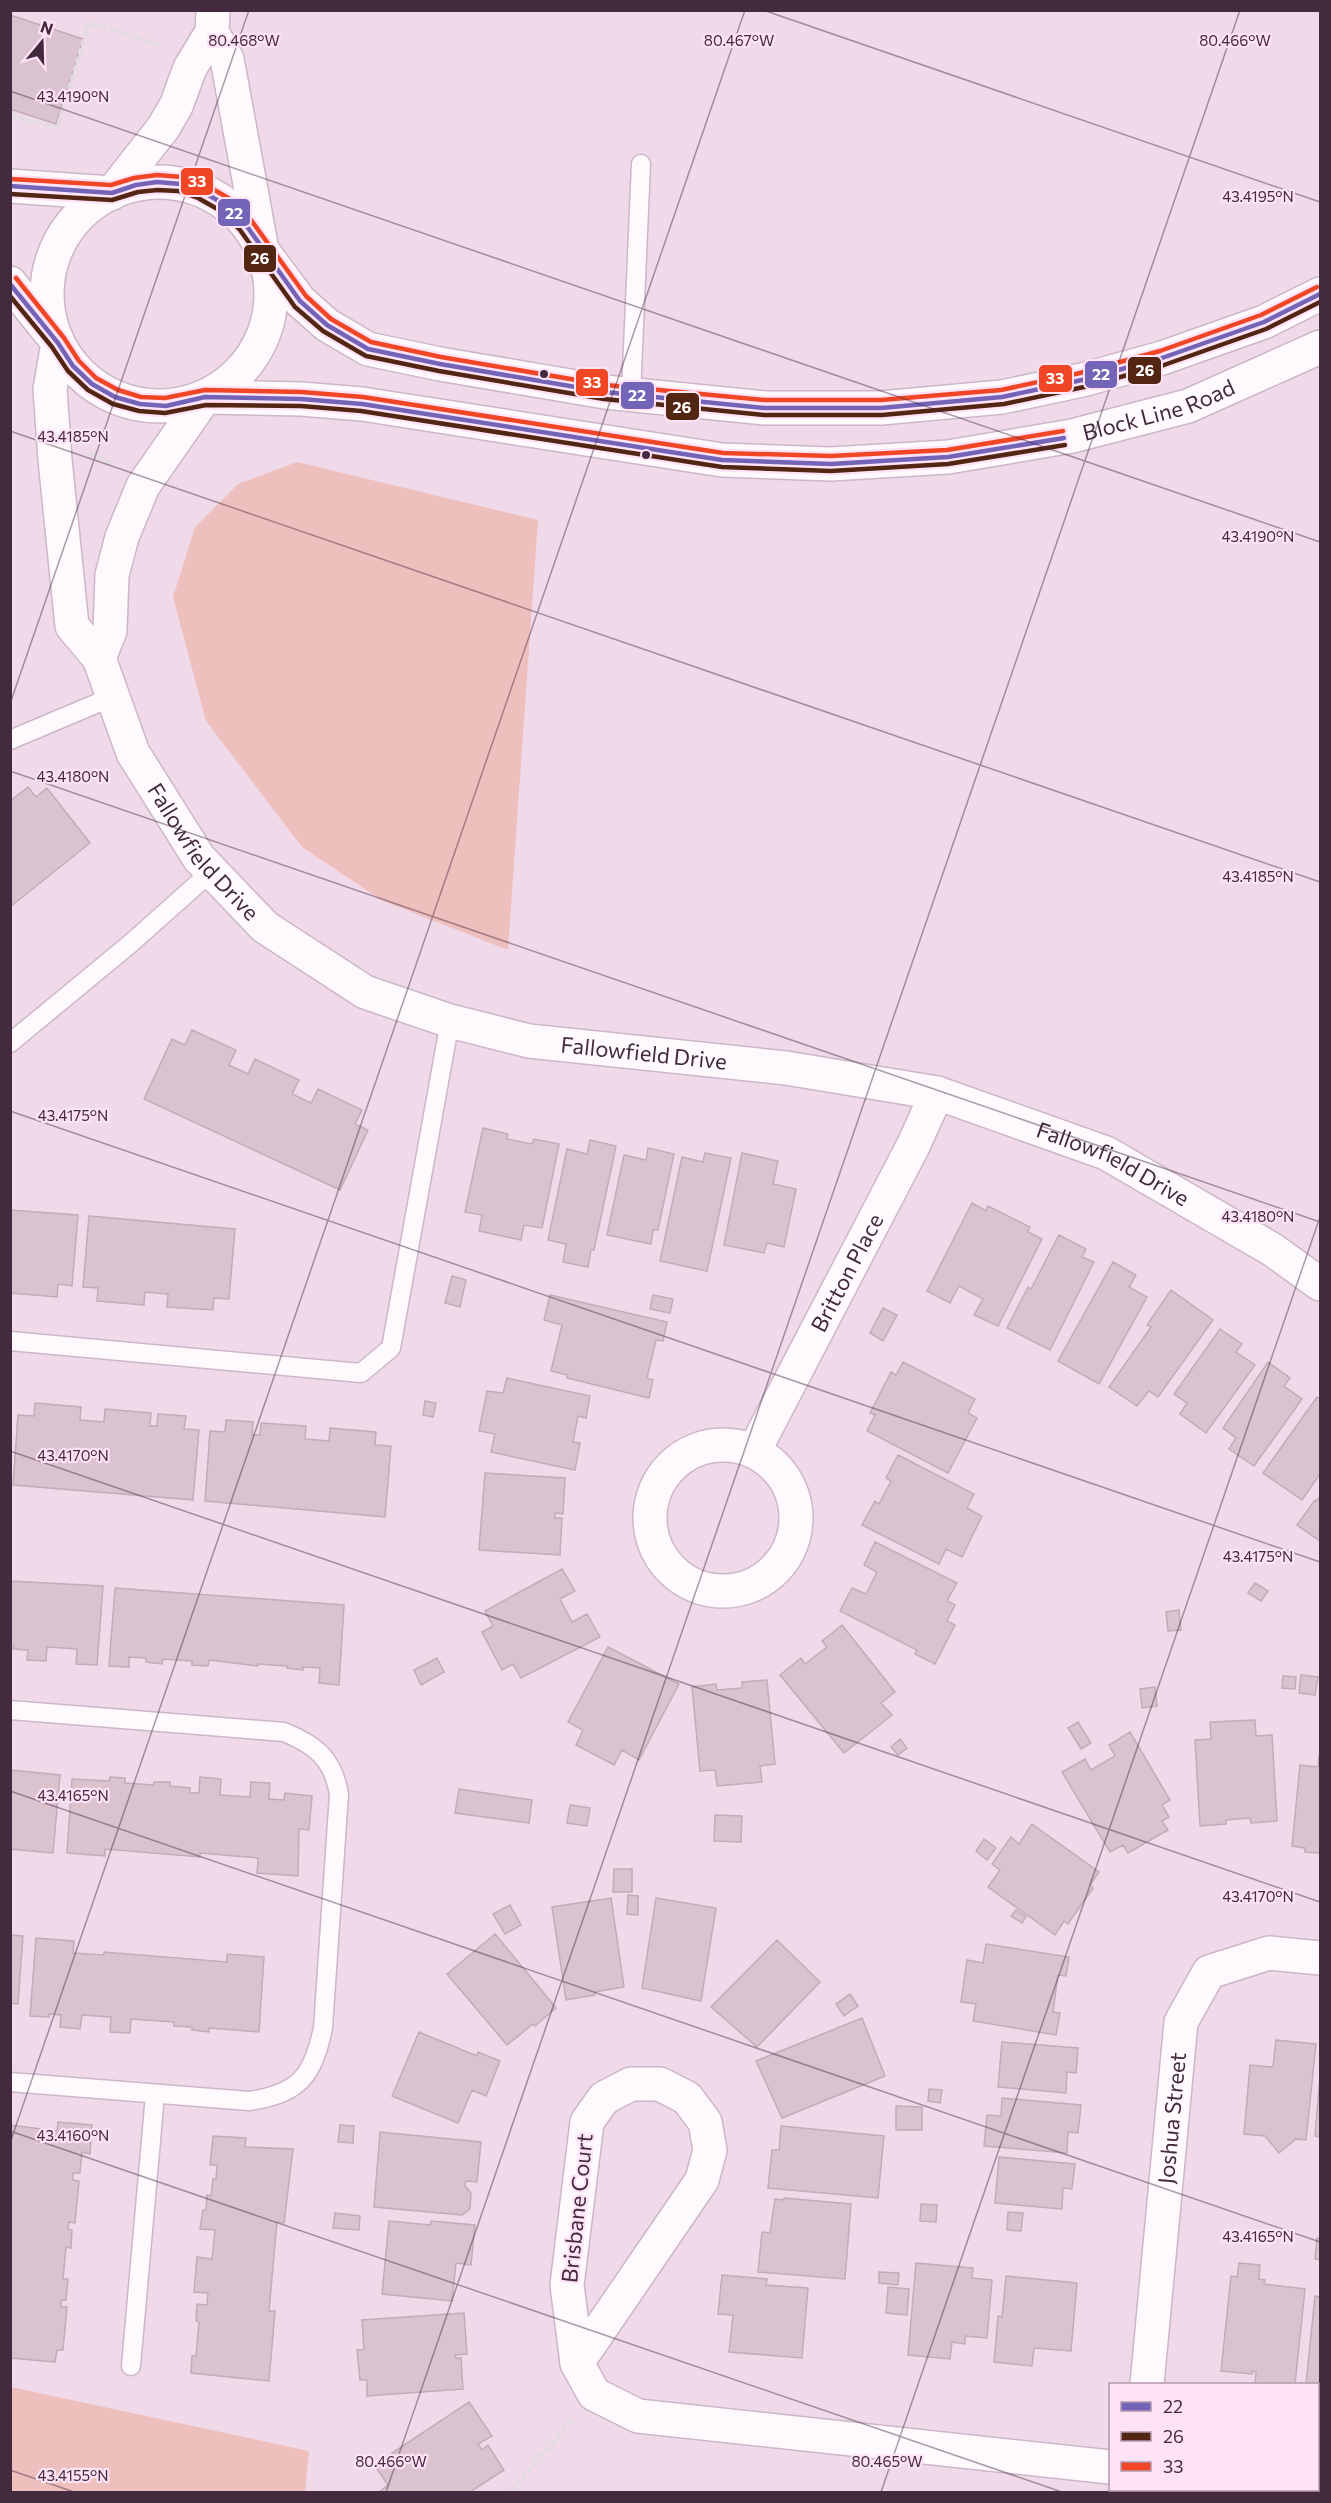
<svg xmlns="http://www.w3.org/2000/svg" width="1331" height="2503" viewBox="0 0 1331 2503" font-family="Commissioner,sans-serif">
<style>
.green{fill:#eec0bd}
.building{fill:#dbc2cf;stroke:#c3abb8;stroke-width:1.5}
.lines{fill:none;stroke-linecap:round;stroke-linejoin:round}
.service-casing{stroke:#cdb6c7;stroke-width:21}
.minor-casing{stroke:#cdb6c7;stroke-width:36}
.tertiary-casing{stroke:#cdb6c7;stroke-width:36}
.path{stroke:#e2dce1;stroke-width:4;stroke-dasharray:6 3;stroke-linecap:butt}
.service{stroke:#fdf9fc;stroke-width:18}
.minor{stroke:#fdf9fc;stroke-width:33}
.tertiary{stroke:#fdf9fc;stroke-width:33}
.bus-1-casing{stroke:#fee3f7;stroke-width:9}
.bus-2-casing{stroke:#fee3f7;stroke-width:9}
.bus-3-casing{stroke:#fee3f7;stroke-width:9}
.bus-1{stroke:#7364b8;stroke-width:4.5}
.bus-2{stroke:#522613;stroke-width:4.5}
.bus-3{stroke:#f14625;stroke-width:4.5}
.ticks{fill:none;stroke:#432a3e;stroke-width:1.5;stroke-opacity:0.45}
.bus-dot{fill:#432a3e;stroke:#fee3f7;stroke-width:2}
.labels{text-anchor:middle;stroke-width:4.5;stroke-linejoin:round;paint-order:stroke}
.street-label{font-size:22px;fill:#432a3e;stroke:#fee3f7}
.ticks-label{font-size:15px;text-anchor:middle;fill:#432a3e;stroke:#fee3f7;stroke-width:4.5;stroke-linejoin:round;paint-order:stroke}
.line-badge{stroke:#fee3f7;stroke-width:2}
.badge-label{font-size:16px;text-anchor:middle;font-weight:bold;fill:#fff}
</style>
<rect width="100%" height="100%" fill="#f0daea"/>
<!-- green -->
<path class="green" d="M297 462 538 520 508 950 383 901 302 847 206 721 173 597 195 527 238 484Z
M11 2387 309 2451 305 2492H11Z"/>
<!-- building -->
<path class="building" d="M10 15 83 39 56 124 10 109Z
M28 787 36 797 47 788 90 843 10 907V801Z
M192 1030 236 1050 229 1065 248 1074 255 1059 299 1080 292 1094 311 1103 318 1089 362 1110 355 1124 368 1130 340 1190 144 1099 172 1039 185 1045Z
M483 1128 508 1134 507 1139 532 1144 534 1139 559 1144 542 1228 524 1225 521 1240 479 1231 482 1215 465 1212Z
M590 1140 616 1146 594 1250H591L588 1267 563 1262 566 1244 548 1240 567 1149 587 1154Z
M648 1148 674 1154 658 1230H653L651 1244 607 1235 624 1155 646 1160Z
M705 1153 731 1158 707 1271 660 1261 682 1157 703 1162Z
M742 1153 778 1161 773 1184 796 1189 784 1247 767 1243 764 1253 724 1245Z
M972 1203 986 1211 988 1206 1030 1227 1028 1232 1042 1239 998 1326 974 1315 983 1299 959 1286 950 1303 927 1291Z
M10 1210 78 1215 72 1286 58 1284 57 1297 11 1293Z
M89 1216 235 1229 229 1299 214 1298 213 1310 167 1307 168 1294 145 1292 144 1305 97 1301 98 1288 83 1287Z
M1059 1235 1086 1249 1082 1257 1094 1262 1050 1350 1007 1328 1028 1287 1031 1289Z
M1113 1262 1136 1275 1129 1287 1147 1297 1099 1384 1058 1361Z
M452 1276 466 1280 460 1307 445 1303Z
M1171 1290 1213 1320 1158 1397 1149 1391 1137 1406 1109 1387 1151 1327 1147 1325Z
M550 1295 667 1322 663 1341 656 1340 647 1378 653 1380 649 1398 567 1378 568 1375 551 1371 562 1325 544 1320Z
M653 1295 673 1299 670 1313 650 1309Z
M883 1308 897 1315 883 1341 870 1333Z
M1220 1329 1242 1344 1236 1352 1255 1365 1206 1433 1180 1414 1187 1403 1174 1394Z
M903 1362 975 1399 968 1413 977 1418 948 1473 867 1431 875 1415 870 1413 891 1372 896 1375Z
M1268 1362 1290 1378 1284 1386 1302 1399 1254 1466 1229 1449 1236 1438 1223 1428Z
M507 1378 590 1396 586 1418 578 1416 573 1442 580 1443 575 1470 491 1452 495 1434 479 1431 487 1391 503 1393Z
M1317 1397 1320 1399V1474L1302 1500 1263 1473Z
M425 1401 436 1403 433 1417 423 1415Z
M35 1403 81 1407 80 1420 104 1422 105 1409 151 1413 150 1426H157L158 1414 186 1416 184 1429 199 1430 193 1500 13 1485 18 1415 34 1416Z
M226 1420 253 1422 252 1435H260L261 1423 306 1426 305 1439 329 1441 330 1428 376 1432 375 1445 391 1446 385 1517 205 1501 210 1431 225 1432Z
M898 1455 974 1494 967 1508 982 1516 962 1557 946 1549 939 1564 862 1525 875 1501 879 1504 891 1481 886 1478Z
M485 1473 565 1478 563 1514 555 1513V1518H562L560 1555 479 1550Z
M1320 1496V1541L1297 1525 1315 1500 1317 1501Z
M875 1542 957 1583 947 1601 955 1605 947 1621 955 1625 935 1664 915 1654 917 1650 840 1611 852 1588 866 1594 877 1572 864 1565Z
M562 1569 575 1591 560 1599 572 1622 587 1614 600 1637 521 1678 513 1664 502 1670 482 1632 493 1626 485 1611Z
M10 1581 103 1586 97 1665 76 1664 77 1649 47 1647 46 1661 27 1660 28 1650 13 1649 14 1646H10Z
M1255 1583 1268 1591 1261 1601 1248 1593Z
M115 1588 344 1605 339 1685 319 1683 320 1668 303 1667V1670L287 1668V1666L258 1664V1666L209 1660 208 1666 192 1665V1661L163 1659 162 1664 146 1662V1658L129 1657V1667L109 1666Z
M1179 1610 1181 1630 1168 1631 1166 1612Z
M842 1625 895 1692 881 1703 892 1715 844 1753 780 1675 801 1658 805 1664 827 1647 822 1641Z
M608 1647 679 1684 639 1760 622 1750 614 1765 576 1745 583 1730 568 1722Z
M437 1658 444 1672 421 1685 414 1670Z
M1301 1675 1318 1677 1315 1695 1299 1693Z
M1283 1676 1296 1677 1295 1689 1282 1688Z
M767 1680 775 1764 760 1766 762 1782 717 1786 715 1770 700 1771 692 1687 716 1684 717 1690 742 1688V1682Z
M1155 1687 1157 1706 1142 1708 1140 1689Z
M1255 1720 1256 1736 1272 1735 1277 1821 1251 1823 1250 1818 1226 1820V1824L1200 1826 1195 1740 1211 1739 1210 1722Z
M1078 1722 1091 1743 1081 1749 1068 1728Z
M1130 1732 1170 1800 1162 1805 1169 1817 1162 1821 1168 1830 1128 1853 1123 1845 1110 1852 1062 1772 1085 1759 1091 1770 1115 1756 1109 1745Z
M900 1739 907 1748 898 1755 891 1747Z
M1319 1756 1320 1757V1853L1305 1852V1848L1292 1846 1300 1765 1318 1767Z
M10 1770 60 1775 53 1853 10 1849Z
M110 1777 125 1778V1783L153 1785 154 1782H170V1786L190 1788V1793H199L200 1777 221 1779 220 1795 250 1797 251 1782 270 1783 269 1799 284 1800 285 1793 312 1796 309 1830 299 1829 298 1876 257 1873 258 1858 200 1853V1857L105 1849V1856L67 1853 72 1779 109 1781Z
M459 1789 532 1800 529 1823 455 1813Z
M570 1805 590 1808 587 1826 567 1823Z
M715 1815 742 1816 741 1842 714 1841Z
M1032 1824 1099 1872 1090 1885 1093 1888 1068 1924 1064 1921 1055 1935 988 1887 1000 1870 992 1864 1011 1837 1019 1844Z
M984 1839 996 1848 987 1860 976 1851Z
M614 1869H632V1892H613Z
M628 1895 638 1896V1915L627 1914Z
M611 1898 624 1987 595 1992V1995L566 2000 552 1907Z
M656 1898 716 1908 701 2001 642 1988Z
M510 1905 521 1925 505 1934 493 1914Z
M1016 1910 1026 1917 1022 1923 1011 1916Z
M495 1934 556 2008 535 2026 533 2024 507 2045 447 1974Z
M10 1935 23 1936 18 2004 10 2003Z
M36 1938 74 1941 73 1953 104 1955V1952L227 1962V1954L264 1957 259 2032 209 2028V2032L192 2030V2027L174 2026V2022L131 2019 130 2033 110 2032 111 2017 82 2015 80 2029 60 2027 61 2015 49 2014V2017L30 2016Z
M777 1940 820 1982 757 2047 711 2007Z
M986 1944 1069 1957 1066 1976 1058 1975 1053 2012 1060 2013 1056 2035 973 2021 976 2004 961 2002 967 1960 983 1963Z
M850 1994 858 2006 844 2016 836 2004Z
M862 2018 885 2076 782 2118 756 2061Z
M419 2032 477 2056 478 2052 500 2061 486 2096 472 2090 458 2123 392 2096Z
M1276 2040 1316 2044 1306 2140 1296 2139 1279 2153 1265 2136 1244 2134 1250 2065 1273 2067Z
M1002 2042 1078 2048 1076 2073 1067 2072 1066 2093 998 2087Z
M1320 2076V2137L1315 2136Z
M929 2089 942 2090 940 2103 928 2101Z
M1002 2098 1081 2105 1078 2133 1068 2132 1067 2153 984 2146 987 2115 1001 2116Z
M896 2106 922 2107V2130H896Z
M58 2122 92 2125 90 2154 82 2152 80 2173H73V2180L79 2181 75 2223 69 2222 68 2229 72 2230 71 2248 66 2247 63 2279H68L66 2300H61V2307H67L63 2350H57L55 2362 10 2358 11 2125 57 2131Z
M340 2125 354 2126 353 2143 338 2142Z
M781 2126 884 2136 878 2198 768 2188 772 2150H779Z
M380 2132 481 2142 477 2182 466 2181 465 2186 471 2193 470 2209 462 2215 374 2207Z
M213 2136 246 2138 245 2147 293 2149 284 2223 277 2222 269 2311H275L269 2381 191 2373 192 2356H196L199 2322 196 2321 197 2304 207 2305 208 2293 194 2292 197 2257 212 2259 215 2230 200 2229 203 2210H206L207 2195 211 2196 213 2179H216L217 2165H210Z
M999 2157 1075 2164 1072 2189 1063 2188 1062 2209 995 2203Z
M784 2198 851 2204 845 2279 758 2272 762 2232 770 2233 775 2199 784 2200Z
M921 2204 937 2205 936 2222 920 2221Z
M1008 2212 1023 2213 1021 2231 1007 2230Z
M335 2213 360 2216 359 2230 333 2228Z
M389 2221 430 2225 431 2221 475 2225 471 2265 456 2263 452 2301 382 2294Z
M1317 2238H1320V2260L1315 2259Z
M916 2263 973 2268 972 2278 992 2280 987 2338 965 2336V2344L952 2342 950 2359 908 2355Z
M1239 2263 1260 2265 1259 2279 1265 2280 1264 2284 1305 2289 1295 2384H1255L1256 2372 1252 2371V2374L1221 2371 1231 2276 1237 2277Z
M879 2272 899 2273 898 2285 879 2283Z
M722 2275 767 2279 766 2285 808 2288 802 2358 729 2352 733 2315 718 2314Z
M1006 2276 1077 2283 1071 2351 1034 2348 1032 2366 994 2362 998 2316 1002 2317Z
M888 2287 909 2289 907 2315 886 2313Z
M1315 2296 1320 2297V2390L1318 2389V2384H1306Z
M464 2313 467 2354 455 2355V2358H461L463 2389 367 2396V2380H360L357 2350H364L362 2320Z
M469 2402 492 2436 478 2444 482 2450 488 2445 504 2470 470 2492H379L388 2485 374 2465Z"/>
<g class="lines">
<defs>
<path id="service" d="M631 394 641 164
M10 740 112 697
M10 1043 130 944 212 871
M10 1341 361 1373 391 1348 450 1021
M10 1710 284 1732C316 1745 333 1759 339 1794L323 2028C313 2075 300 2094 249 2101L10 2082
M131 2366 155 2095"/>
<g id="minor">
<path d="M213 10 212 32 227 59 262 250"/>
<path d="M112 193 163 128 176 106 190 68 212 32"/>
<path id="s1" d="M58 343 50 389 55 460 72 626 99 658 133 753 199 858 265 927 365 992 450 1021 529 1041 786 1068 937 1093 1106 1153 1273 1250 1320 1284"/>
<path d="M99 658 110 631 112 575 122 537 143 486 205 397"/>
<circle cx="723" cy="1518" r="73"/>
<path id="s2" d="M754 1451 913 1146 937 1093"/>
<path d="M631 2084H660L687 2098 705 2122 710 2150 702 2180 577 2363 567 2285 587 2122 604 2098Z"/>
<path d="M577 2363 594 2394 638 2416 1110 2467"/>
<path id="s3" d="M1147 2384 1181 2022 1209 1972 1269 1953 1320 1958"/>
<path d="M1318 2486H1320"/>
</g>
<g id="tertiary">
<circle cx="159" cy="294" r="112"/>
<path d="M10 186 112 193"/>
<path d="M262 250 300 301 327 325 368 349 440 364 605 392 765 408H881L1002 397 1082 380 1162 358 1264 322 1320 294"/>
<path d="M10 283 52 335"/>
<path id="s4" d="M205 397 301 399 362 404 722 460 831 464 948 457 1072 436 1188 406 1320 347"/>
</g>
</defs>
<!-- service casing -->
<use href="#service" class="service-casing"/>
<!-- minor casing -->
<use href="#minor" class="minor-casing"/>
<!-- tertiary casing -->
<use href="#tertiary" class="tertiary-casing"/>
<!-- path -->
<path class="path" d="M10 115 57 128 89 23 161 45
M90 455 95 454 112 465
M510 2492 572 2420"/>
<!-- service -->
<use href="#service" class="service"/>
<!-- minor -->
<use href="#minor" class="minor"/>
<!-- tertiary -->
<use href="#tertiary" class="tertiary"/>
<defs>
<path id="bus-1" d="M10 186 112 193 136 185 157 182 180 184 201 191 226 205 246 225 300 301 327 325 368 349 440 364 605 392 765 408H881L1002 397 1082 380 1162 358 1264 322 1320 294
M10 284 58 343 73 366 92 384 115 397 140 404 166 406 205 397 301 399 362 404 722 460 831 464 948 457 1064 438"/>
<path id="bus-2" d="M10 194 112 200 138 192 157 190 178 191 198 198 221 211 240 230 295 307 323 331 366 356 439 371 604 399 764 415H882L1004 404 1084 387 1164 365 1266 329 1320 302
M10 296 52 347 68 371 88 390 113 404 139 411 165 413 206 405 301 406 361 411 722 467 831 471 948 464 1065 445"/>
<path id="bus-3" d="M11 179 111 185 134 178 157 175 182 177 204 184 230 199 251 220 306 296 331 319 371 342 441 357 606 385 765 400H881L1001 390 1080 373 1160 351 1261 315 1317 287
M16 278 64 338 79 361 96 378 118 390 141 397 165 398 205 390 301 392 363 397 723 453 831 456 947 450 1063 431"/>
</defs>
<!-- bus-1 casing -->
<use href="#bus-1" class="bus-1-casing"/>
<!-- bus-2 casing -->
<use href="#bus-2" class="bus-2-casing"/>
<!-- bus-3 casing -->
<use href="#bus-3" class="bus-3-casing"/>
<!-- bus-1 -->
<use href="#bus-1" class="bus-1"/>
<!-- bus-2 -->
<use href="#bus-2" class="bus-2"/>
<!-- bus-3 -->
<use href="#bus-3" class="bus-3"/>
</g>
<!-- ticks -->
<path class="ticks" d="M763 10 1320 202M10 91 1320 542M10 431 1320 882M10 704 249 10M10 771 1320 1222M10 1111 1320 1562M10 1451 1320 1902M10 1791 1320 2242M10 2131 1062 2492M10 2143 745 10M10 2470 74 2492M386 2492 1240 10M881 2492 1320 1217"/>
<!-- markers -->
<g class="bus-dot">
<circle cx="544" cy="374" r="5"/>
<circle cx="646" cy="455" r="5"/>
</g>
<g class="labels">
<!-- street labels -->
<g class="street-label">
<text dy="8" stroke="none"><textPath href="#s4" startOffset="964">Block Line Road</textPath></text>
<text dy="8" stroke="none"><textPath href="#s1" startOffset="549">Fallowfield Drive</textPath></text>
<text dy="8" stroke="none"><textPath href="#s1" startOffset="1053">Fallowfield Drive</textPath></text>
<text dy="8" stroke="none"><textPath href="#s1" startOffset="1539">Fallowfield Drive</textPath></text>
<text dy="8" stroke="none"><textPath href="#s2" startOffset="201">Britton Place</textPath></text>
<text dy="8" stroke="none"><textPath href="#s3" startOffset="267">Joshua Street</textPath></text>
<text transform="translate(577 2208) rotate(-84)" y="8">Brisbane Court</text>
</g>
</g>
<g class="ticks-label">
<text x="244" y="46">80.468°W</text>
<text x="739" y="46">80.467°W</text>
<text x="1235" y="46">80.466°W</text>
<text x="73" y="102">43.4190°N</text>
<text x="1258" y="202">43.4195°N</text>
<text x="73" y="442">43.4185°N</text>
<text x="1258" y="542">43.4190°N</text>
<text x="73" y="782">43.4180°N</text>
<text x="1258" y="882">43.4185°N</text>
<text x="73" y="1121">43.4175°N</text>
<text x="1258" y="1222">43.4180°N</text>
<text x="73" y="1461">43.4170°N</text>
<text x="1258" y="1562">43.4175°N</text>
<text x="73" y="1801">43.4165°N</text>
<text x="1258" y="1902">43.4170°N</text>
<text x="73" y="2141">43.4160°N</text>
<text x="1258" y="2242">43.4165°N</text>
<text x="391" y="2467">80.466°W</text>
<text x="887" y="2467">80.465°W</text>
<text x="73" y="2481">43.4155°N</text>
</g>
<g class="line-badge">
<rect x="180" y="167" width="34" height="29" rx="6" fill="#f14625"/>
<rect x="217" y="198" width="34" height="29" rx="6" fill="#7364b8"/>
<rect x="243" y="244" width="34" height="29" rx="6" fill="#522613"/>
<rect x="1127" y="356" width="35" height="29" rx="6" fill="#522613"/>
<rect x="1084" y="360" width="34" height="29" rx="6" fill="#7364b8"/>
<rect x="1038" y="364" width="35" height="29" rx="6" fill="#f14625"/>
<rect x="575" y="368" width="34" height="29" rx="6" fill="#f14625"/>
<rect x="620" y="381" width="35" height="29" rx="6" fill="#7364b8"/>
<rect x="665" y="392" width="35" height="29" rx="6" fill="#522613"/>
</g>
<g class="badge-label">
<text x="197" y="187">33</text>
<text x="234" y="219">22</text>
<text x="260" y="264">26</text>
<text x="1145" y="376">26</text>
<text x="1101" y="380">22</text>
<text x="1055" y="384">33</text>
<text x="592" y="388">33</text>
<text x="637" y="401">22</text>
<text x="682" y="413">26</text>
</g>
<!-- border -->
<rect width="1331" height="2503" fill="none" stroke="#432a3e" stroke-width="24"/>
<!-- legend -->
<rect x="1109" y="2383" width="210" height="108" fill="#fee3f7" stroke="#b399ad" stroke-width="1.5"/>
<rect x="1121" y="2402" width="30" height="9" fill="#7364b8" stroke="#b399ad" stroke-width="1.5"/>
<text x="1163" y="2413" font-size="18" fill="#432a3e">22</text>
<rect x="1121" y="2432" width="30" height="9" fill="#522613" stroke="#b399ad" stroke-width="1.5"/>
<text x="1163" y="2443" font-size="18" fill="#432a3e">26</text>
<rect x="1121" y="2462" width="30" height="9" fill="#f14625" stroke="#b399ad" stroke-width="1.5"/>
<text x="1163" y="2473" font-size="18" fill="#432a3e">33</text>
<!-- north arrow -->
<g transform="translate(42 42) rotate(19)" stroke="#fee3f7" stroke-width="4.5" paint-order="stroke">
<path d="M0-4.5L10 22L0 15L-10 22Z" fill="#432a3e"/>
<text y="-9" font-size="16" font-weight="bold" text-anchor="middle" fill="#432a3e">N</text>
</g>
</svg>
